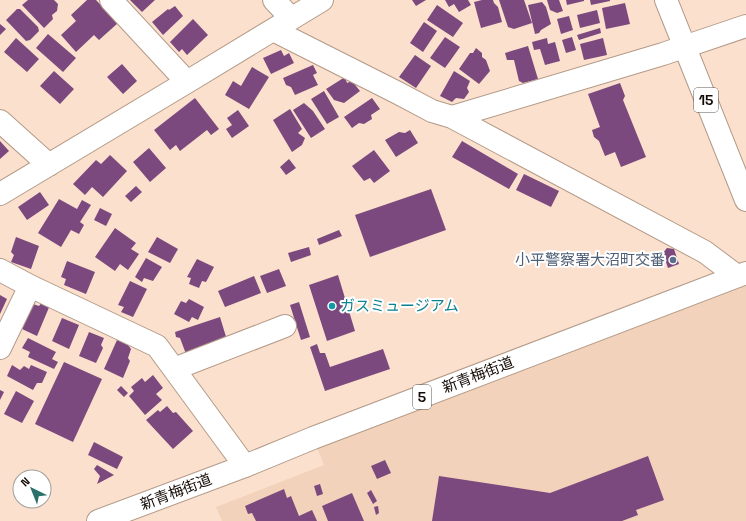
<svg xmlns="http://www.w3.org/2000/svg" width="746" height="521" viewBox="0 0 746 521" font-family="'Space Grotesk','Noto Sans JP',sans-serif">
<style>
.built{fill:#f2d2ba}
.building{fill:#7b497e}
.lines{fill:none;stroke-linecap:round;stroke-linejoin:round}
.minor-casing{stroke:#b39a88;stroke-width:24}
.major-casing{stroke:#b39a88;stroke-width:24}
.minor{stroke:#fff;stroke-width:22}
.major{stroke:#fff;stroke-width:22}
.service-dot{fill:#5c6f8a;stroke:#fff;stroke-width:1.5}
.culture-dot{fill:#0f9aa8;stroke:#fff;stroke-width:1.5}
.labels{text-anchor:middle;stroke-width:4;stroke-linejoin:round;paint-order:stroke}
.shield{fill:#fff;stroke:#5b5551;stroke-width:1}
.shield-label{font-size:14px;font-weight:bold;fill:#150c06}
.service-label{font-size:15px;fill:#4e5e75;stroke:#fff;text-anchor:end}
.culture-label{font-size:15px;fill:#0d838f;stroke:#fff;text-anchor:start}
.street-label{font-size:15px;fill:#150c06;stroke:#fff}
</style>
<rect width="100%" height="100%" fill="#fbe0cd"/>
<!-- built -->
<path class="built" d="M746 273V521H222L216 507 324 465 313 438Z"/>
<!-- building -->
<path class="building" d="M28 0H54L58 4 57 11 52 15 53 19 44 28 22 5Z
M87 0H96L118 23 99 40 94 35 76 52 61 35 76 21 71 15Z
M130 0H155L142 12Z
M412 0H426L416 6Z
M445 0H468L471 5 459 12 454 4 449 7Z
M482 0H493L494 3 498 7 502 22 481 28 474 2Z
M499 0H524L532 23 514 29 508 27Z
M547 0H559L563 11 557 13 550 10Z
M566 0H584V1L567 5Z
M590 0H610V1L591 5Z
M542 2 546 7 551 24 541 30 539 33 535 34 528 5Z
M625 3 630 24 606 29 602 8Z
M437 5 463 23 453 37 427 20Z
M175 6 183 16 163 35 152 22 168 9 169 10Z
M17 9H20L38 27 39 31 30 40 26 41 6 20Z
M597 10 600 23 580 28 577 15Z
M569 16 573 30 561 34 557 19Z
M193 19 208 35 187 55 182 49 179 52 170 42Z
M424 22 437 31 423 52 410 43Z
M0 24 6 29 0 35Z
M600 28 601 33 579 40 577 35Z
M48 34 76 58 63 72 36 48Z
M445 37 460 47 445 68 430 58Z
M572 37 576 50 566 53 562 40Z
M16 38 39 59 27 72 4 52Z
M547 38 548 44 555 42 560 61 545 65 540 49 534 50 532 42Z
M603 38 607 55 584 60 580 44Z
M528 46 538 79 523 83 519 81 514 60H507L505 53Z
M476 48 482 53V57L486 60 490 71 479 84 459 69 470 53H473Z
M281 50 284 56 289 53 294 63 271 74 263 58Z
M415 55 431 66 416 88 399 77Z
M122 64 137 81 123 94 107 77Z
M313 65 317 73 313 75 318 85 295 95 291 87 286 85 283 78Z
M252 67 269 77 249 109 225 95 233 81 241 86Z
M54 71 74 89 60 104 40 86Z
M454 71 470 81 467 88 469 92 464 99 456 98 452 102 440 96Z
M345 77 347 83 352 81 360 91 344 103 334 100 326 89Z
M620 83 625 96 623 100 646 157 621 167 615 152 605 156 599 141 594 137 592 130 600 127 588 94Z
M324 91 339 117 327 124 311 99Z
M195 98 219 129 211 135 207 130 180 151 176 145 170 150 154 130Z
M372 98 380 109 371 115 372 119 364 124 359 123 352 128 344 117Z
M304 103 313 111 325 129 311 138 293 110Z
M290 109 302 129 298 133 305 138 302 145 292 152 273 120Z
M238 110 249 126 232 138 226 129 232 125 227 118Z
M410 130 418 143 396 157 385 140 399 132 405 133Z
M0 141 9 151 0 159Z
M462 141 518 174 509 189 452 157Z
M149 148 166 168 150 182 133 162Z
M374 150 390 171 374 183 370 178 364 181 352 166Z
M110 155 127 171 103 197 92 187 85 195 73 184 96 160 101 164Z
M289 159 296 168 286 175 280 167Z
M524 174 559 191 551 207 516 190Z
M136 186 142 192 131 202 125 196Z
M431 189 446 230 370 257 355 215Z
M40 192 49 205 27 220 18 207Z
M59 199 77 209 82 200 91 205 80 222 84 225 79 234 71 230 61 247 38 233Z
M100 208 112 214 106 226 94 220Z
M115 228 136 243 131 249 139 254 128 270 120 264 115 271 95 257Z
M339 230 342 236 319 245 317 239Z
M16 237 39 246 31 269 11 262 14 255 11 252Z
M157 237 178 249 170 263 148 252Z
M309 247 311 255 291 262 288 253Z
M667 248 674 249 679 264 668 268 663 253Z
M146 258 162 267 153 281 144 278 142 282 135 277Z
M197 259 214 267 206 282 202 281 199 288 189 284 191 278 187 277Z
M67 261 95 272 86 294 64 285 66 279 61 277Z
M279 269 286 286 267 293 260 276Z
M338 275 355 331 327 341 309 285Z
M254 276 261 293 225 307 218 291Z
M130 281 147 289 133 317 121 312 124 307 118 305Z
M0 295 7 299 0 314Z
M189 299 204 307 198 320 192 317 189 322 174 314 181 301 186 303Z
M42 302 50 305 37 336 22 329 33 304 39 306Z
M299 302 310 337 301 340 290 305Z
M220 317 227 340 186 354 180 338 176 337 175 332Z
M62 318 79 325 69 349 52 341Z
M89 332 104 338 101 345 103 348 96 363 79 356Z
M28 338 56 352 52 359 58 362 54 369 28 357 30 352 22 348Z
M117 340 128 345 131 349 128 358 130 361 123 378 104 369Z
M317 344 320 353H325L330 367 383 349 390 369 325 391 310 347Z
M64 362 102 379 73 442 35 424Z
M12 365 20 370 24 366 29 369 31 365 47 372 42 383H37L33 390 7 376Z
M153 375 163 388 156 394 162 400 145 415 129 396 134 391 131 387 142 378 145 382Z
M121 386 128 393 124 397 117 390Z
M0 390 4 392 0 400Z
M16 391 34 401 22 423 4 414Z
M167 406 173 413 176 412 193 431 173 449 146 420 158 410 160 412Z
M94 442 123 457 117 469 88 455Z
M648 456 664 500 636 510 638 515 622 521H432L439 476 550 493Z
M385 460 391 473 377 479 371 466Z
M97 465 114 475 97 484 100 476 94 469Z
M320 484 323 494 317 496 314 486Z
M284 489 287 498 291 496 299 516 312 510 317 521H256L252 513 248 514 245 506Z
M371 490 377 501 373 504 367 493Z
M352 493 364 521H328L322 506Z
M378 506 379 513 376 515 374 507Z"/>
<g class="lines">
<defs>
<path id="minor" d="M111 0 187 82
M274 0 291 18
M273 30 398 93 432 111 452 117 705 252 737 276
M452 117 663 54 746 26
M0 121 49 165
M0 194 187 82 322 0
M0 270 30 286 157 346 245 466
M0 348 30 286
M174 369 285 326"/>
<path id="major" d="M666 0 746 200
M98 521 245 466 313 438 746 273"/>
</defs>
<!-- minor casing -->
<use href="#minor" class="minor-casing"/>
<!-- major casing -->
<use href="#major" class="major-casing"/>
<!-- minor -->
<use href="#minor" class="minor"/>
<!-- major -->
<use href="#major" class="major"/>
</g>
<!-- markers -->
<circle class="service-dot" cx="673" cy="260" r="4"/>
<circle class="culture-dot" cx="332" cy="306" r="4"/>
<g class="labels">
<!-- shield labels -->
<g class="shield">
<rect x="694" y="88" width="24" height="24" rx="3"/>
<rect x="413" y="385" width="18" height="24" rx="3"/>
</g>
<g class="shield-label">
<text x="706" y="105">15</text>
<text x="422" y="402">5</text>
</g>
<!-- service labels -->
<g class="service-label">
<text x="665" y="265">小平警察署大沼町交番</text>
</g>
<!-- culture labels -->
<g class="culture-label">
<text x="340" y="311">ガスミュージアム</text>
</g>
<!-- street labels -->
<g class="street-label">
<text transform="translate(478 375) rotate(-21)" y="5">新青梅街道</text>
<text transform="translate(176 492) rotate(-21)" y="5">新青梅街道</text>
</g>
</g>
<!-- north arrow -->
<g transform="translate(32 489) rotate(317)"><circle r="19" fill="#ffffff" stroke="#a19e9b"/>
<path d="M0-3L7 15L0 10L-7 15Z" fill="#29726c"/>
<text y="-6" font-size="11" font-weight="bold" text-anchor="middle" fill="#150c06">N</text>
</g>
</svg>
